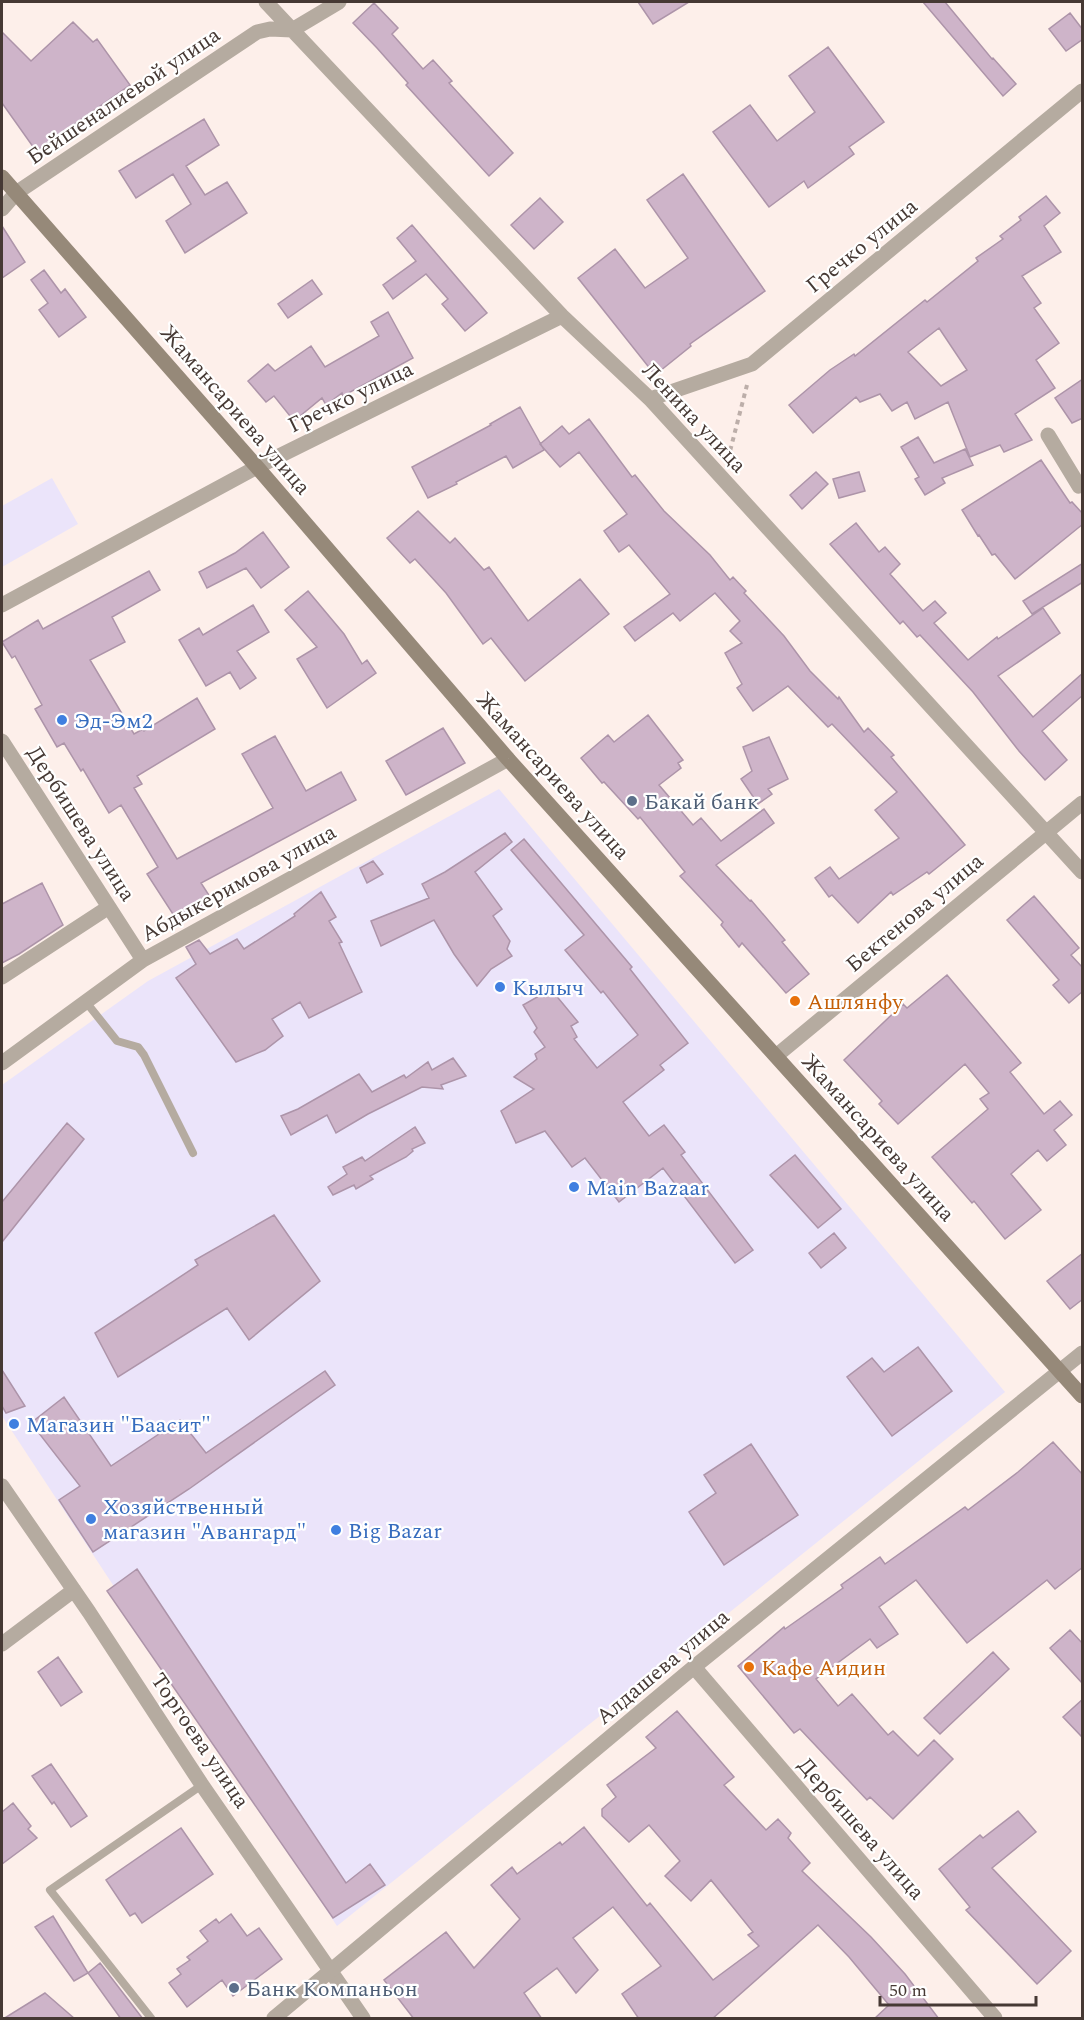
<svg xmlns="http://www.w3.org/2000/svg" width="1084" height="2020" viewBox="0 0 1084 2020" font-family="Spectral,serif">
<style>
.commercial{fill:#ebe4fa}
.building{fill:#ceb4c9;stroke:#ad94a9;stroke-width:1.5;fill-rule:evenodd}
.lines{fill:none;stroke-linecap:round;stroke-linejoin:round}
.path{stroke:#bcaea9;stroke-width:4;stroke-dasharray:4.5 4.5;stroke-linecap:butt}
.service{stroke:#b5aba0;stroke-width:8}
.minor{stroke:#b5aba0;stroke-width:15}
.tertiary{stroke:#b5aba0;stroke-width:15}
.secondary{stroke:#968979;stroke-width:15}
.shop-dot{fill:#3f7fe0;stroke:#fff;stroke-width:2}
.service-dot{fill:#5c6f8a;stroke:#fff;stroke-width:2}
.food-dot{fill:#e8710a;stroke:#fff;stroke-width:2}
.labels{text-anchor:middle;stroke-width:4.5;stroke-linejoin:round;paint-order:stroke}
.street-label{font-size:22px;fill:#463934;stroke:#fff}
.shop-label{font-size:22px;fill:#366cbe;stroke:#fff;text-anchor:start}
.service-label{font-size:22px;fill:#4e5e75;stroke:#fff;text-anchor:start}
.food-label{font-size:22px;fill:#c56008;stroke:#fff;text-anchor:start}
</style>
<rect width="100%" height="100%" fill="#fdefea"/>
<!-- commercial -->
<path class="commercial" d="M52 478 78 524 2 567V506Z
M499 789 1005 1392 337 1926 2 1416V1085L148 981Z"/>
<!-- building -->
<path class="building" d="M638 2H689L653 24Z
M923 2H945L992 59 993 58 1016 84 1003 96Z
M374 3 398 28 392 34 423 69 433 60 452 81 449 83 513 153 489 176 406 85 408 83 377 48 353 23Z
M1070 13 1083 30V39L1066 51 1049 29Z
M73 22 93 42 97 39 130 85 36 151 2 103V32L31 61Z
M828 47 884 122 849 147 854 154 808 188 804 181 769 207 713 132 750 105 777 141 815 112 789 76Z
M204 119 219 145 186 166 205 195 227 182 247 213 185 253 166 221 191 204 173 174 136 198 119 171Z
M683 174 765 291 690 344 691 346 655 375 578 278 615 249 645 288 688 258 647 200Z
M1046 196 1060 213 1044 226 1061 252 1022 276 1041 303 1034 308 1059 343 1036 360 1055 388 1015 414 1032 440 1004 452 1000 445 970 457 948 402 915 419 907 402 892 411 880 394 860 402 856 397 813 433 789 405 830 370 854 354 855 356 925 300 927 302 978 261 976 258 1003 239 1000 236 1021 220 1019 217ZM939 328 967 370 941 386 908 352Z
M540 198 563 222 534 249 511 225Z
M412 225 487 313 465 331 442 304 448 299 426 274 393 299 383 285 416 261 397 238Z
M2 226 25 262 2 278Z
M44 270 61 293 65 289 86 317 59 337 39 310 48 303 31 280Z
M312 280 322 294 288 318 278 304Z
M388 312 413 358 343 396 342 393 326 405 322 398 294 421 274 396 266 402 248 381 268 364 275 371 311 346 325 367 379 336 371 322Z
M1083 379V418L1072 423 1055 398Z
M520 407 544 450 513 468 506 456 456 482 457 484 428 498 412 467 491 425 490 424Z
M589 419 632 477 635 475 664 511 710 555 730 580 733 577 746 591 744 593 784 636 810 671 838 699 839 697 864 732 868 728 894 755 891 757 965 845 929 874 927 872 893 895 891 892 858 923 832 895 829 897 815 878 830 867 839 879 899 838 875 810 897 792 832 724 828 727 788 686 753 711 737 688 742 684 725 653 742 643 730 631 740 621 715 593 680 621 673 613 635 641 624 627 670 594 629 545 619 552 604 531 627 514 579 452 560 467 540 444 562 426 569 434Z
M918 437 934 463 965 449 973 465 942 478 945 483 925 495 915 479 919 477 901 447Z
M1041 460 1070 503 1072 502 1083 514V524L1015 579 995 554 992 555 979 535 978 536 962 510Z
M816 472 828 484 802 509 790 495Z
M859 472 865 491 839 498 833 479Z
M418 511 450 543 455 538 484 570 489 567 528 621 580 579 609 614 525 681 491 638 483 644 446 593 415 559 410 563 387 538Z
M856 523 879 552 885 547 900 564 890 574 923 611 935 601 946 613 934 623 968 660 997 637 998 639 1043 608 1060 633 998 676 1033 717 1083 673V695L1042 731 1067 760 1045 780 1019 751 973 692 920 635 917 637 903 621 900 624 830 544Z
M263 532 289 567 261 588 246 568 207 588 199 572 235 553Z
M1083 563V582L1032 614 1023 601Z
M149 571 160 590 112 617 125 642 90 660 134 734 143 729 144 731 197 698 215 729 137 776 142 784 134 788 177 859 273 808 242 754 275 736 306 791 341 772 356 800 201 883 214 903 180 925 147 874 158 867 121 805 109 813 83 769 81 771 64 743 57 747 35 709 42 705 15 656 12 658 2 642 38 620 43 629Z
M308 591 344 634 362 664 367 660 376 673 327 708 297 659 317 647 285 610Z
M253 605 269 632 237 651 256 678 240 689 230 672 206 686 179 640 199 628 203 635Z
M648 715 683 760 678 763 681 768 659 785 693 825 701 818 721 841 764 809 774 823 716 865 750 901 751 900 785 940 782 942 809 974 786 993 742 943 739 947 721 925 723 922 680 876 685 872 640 817 638 819 604 782 602 783 581 758 608 735 614 742Z
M443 728 465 763 406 795 386 761Z
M769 737 788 779 768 789 772 794 758 804 741 779 752 771 743 747Z
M505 833 512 842 475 872 502 909 493 916 510 941 507 949 512 956 491 969 477 986 454 954 434 920 381 946 371 921 429 898 422 884 445 872Z
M524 839 632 967 630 969 688 1043 660 1065 664 1070 623 1102 649 1136 664 1125 685 1152 681 1155 753 1250 735 1263 663 1168 619 1202 585 1158 572 1167 545 1131 516 1143 501 1111 534 1089 514 1077 537 1059 535 1054 545 1047 534 1032 537 1028 523 1005 546 992 549 996 554 993 578 1022 571 1026 577 1037 574 1039 597 1068 638 1035 603 991 601 993 565 950 584 935 511 850Z
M373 861 383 874 367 883 360 868Z
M42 883 63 925 19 954 2 963V904Z
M321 892 336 917 329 921 342 942 339 943 362 992 309 1018 300 1002 272 1019 283 1036 265 1050 236 1062 176 978 196 964 186 947 199 940 210 954 237 939 244 949 295 916 294 914Z
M1034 896 1079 948 1071 955 1083 968V991L1069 1003 1053 985 1059 980 1007 920Z
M947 975 1021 1063 1010 1072 1044 1114 1060 1101 1072 1115 1054 1130 1066 1145 1047 1161 1038 1150 1011 1174 1041 1210 1005 1239 974 1201 972 1203 932 1157 988 1109 980 1099 989 1093 965 1064 898 1124 879 1104 882 1101 844 1060 903 1004 907 1008Z
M453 1058 466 1076 441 1085 443 1089 422 1087 368 1114 336 1133 327 1115 291 1135 281 1116 298 1109 359 1074 372 1092 404 1075 406 1078 428 1062 432 1070Z
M67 1123 84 1139 2 1242V1202Z
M415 1127 425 1143 412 1149 413 1151 406 1157 370 1176 373 1179 356 1189 354 1185 333 1195 328 1187 347 1174 343 1167 362 1157 365 1161Z
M795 1155 841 1209 818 1228 770 1175Z
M274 1215 320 1281 249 1340 227 1308 118 1377 95 1333 198 1265 195 1260Z
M834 1233 846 1248 821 1268 809 1253Z
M1083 1253V1299L1070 1309 1047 1281Z
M918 1347 952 1391 892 1436 847 1377 872 1358 884 1372Z
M2 1370 25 1406 6 1413 2 1406Z
M325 1371 335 1385 189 1489 93 1552 59 1500 80 1486 31 1423 64 1397 111 1466 180 1420 206 1453Z
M1053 1442 1083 1475V1567L1055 1589 1047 1580 967 1643 916 1580 879 1607 898 1634 877 1648 870 1639 816 1679 838 1706 852 1694 888 1735 893 1731 918 1756 934 1740 953 1759 893 1819 870 1797 867 1800 800 1729 794 1733 738 1666 784 1627 785 1629 843 1588 841 1585 880 1557 885 1564 965 1507 968 1510 1018 1472Z
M751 1444 798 1515 724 1565 689 1512 716 1493 704 1475Z
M137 1569 346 1883 370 1864 385 1885 333 1918 107 1591Z
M1070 1630 1083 1644V1684L1050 1648Z
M993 1652 1009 1669 940 1734 924 1718Z
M58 1657 82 1692 61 1706 38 1672Z
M1083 1699V1738L1063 1717Z
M677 1711 734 1777 724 1785 766 1830 778 1819 791 1833 788 1838 810 1863 802 1871 871 1937 905 1974 939 2019H874L889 2005 849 1957 818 1925 712 2019H639L622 1994 661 1966 613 1907 573 1938 598 1970 576 1993 557 1968 524 1993 542 2019H414L384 1980 446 1932 474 1968 520 1919 491 1885 512 1867 517 1874 560 1842 562 1845 584 1827 647 1906 650 1903 713 1980 759 1946 748 1935 753 1932 711 1880 691 1901 665 1876 680 1861 649 1825 629 1842 602 1816V1809L616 1797 607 1785 656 1748 646 1737Z
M51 1764 87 1816 71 1827 54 1802 52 1804 32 1776Z
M13 1803 31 1826 28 1829 37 1838 2 1864V1812Z
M1018 1811 1036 1832 992 1868 1071 1951 1037 1984 966 1910 970 1907 939 1869 980 1835 983 1838Z
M181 1828 213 1874 142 1923 135 1913 130 1916 106 1880Z
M231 1914 247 1936 259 1928 282 1959 233 1996 222 1980 187 2007 169 1983 181 1974 177 1969 190 1960 187 1957 208 1941 200 1931 216 1919 219 1923Z
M53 1916 88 1973 74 1981 35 1927Z
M100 1963 143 2019H121L88 1973Z
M45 1993 75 2019H3Z"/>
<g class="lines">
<!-- path -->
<path class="path" d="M728 459 747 385"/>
<!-- service -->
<path class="service" d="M86 1002 117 1041 138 1047 144 1055 193 1153
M151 2018 50 1890 202 1785"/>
<!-- minor -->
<path class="minor" d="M266 2 562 316 650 399 1082 872
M2 209 16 193 257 32 270 29 292 30 339 2
M650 399 752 364 1082 91
M1048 435 1079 486 1082 485
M2 605 257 467 562 316
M2 741 143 960
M2 977 109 907
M776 1056 1082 803
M2 1063 143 960 508 759
M2 1486 89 1612 202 1785 363 2018
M2 1644 74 1590
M694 1667 995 2018"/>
<!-- tertiary -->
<path class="tertiary" d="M274 2018 694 1667 1082 1353"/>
<!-- secondary -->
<path class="secondary" d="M2 177 257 467 508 759 1082 1396"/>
</g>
<!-- markers -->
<g class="shop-dot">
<circle cx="62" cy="720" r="6"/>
<circle cx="500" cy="987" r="6"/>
<circle cx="574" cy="1187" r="6"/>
<circle cx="14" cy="1424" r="6"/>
<circle cx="91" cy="1519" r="6"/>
<circle cx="336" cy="1530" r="6"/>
</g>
<g class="service-dot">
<circle cx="632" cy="801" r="6"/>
<circle cx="234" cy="1988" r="6"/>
</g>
<g class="food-dot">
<circle cx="795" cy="1001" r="6"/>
<circle cx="749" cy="1667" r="6"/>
</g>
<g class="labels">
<!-- street labels -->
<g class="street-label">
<text transform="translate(123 95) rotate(-34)" y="8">Бейшеналиевой улица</text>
<text transform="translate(861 245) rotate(-39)" y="8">Гречко улица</text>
<text transform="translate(350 396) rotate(-26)" y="8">Гречко улица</text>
<text transform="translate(236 409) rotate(49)" y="8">Жамансариева улица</text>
<text transform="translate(695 417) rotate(47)" y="8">Ленина улица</text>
<text transform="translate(554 775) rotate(48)" y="8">Жамансариева улица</text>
<text transform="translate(82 823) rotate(57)" y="8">Дербишева улица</text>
<text transform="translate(238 882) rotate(-29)" y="8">Абдыкеримова улица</text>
<text transform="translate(914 912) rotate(-40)" y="8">Бектенова улица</text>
<text transform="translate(879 1137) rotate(48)" y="8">Жамансариева улица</text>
<text transform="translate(662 1666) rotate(-40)" y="8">Алдашева улица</text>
<text transform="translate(201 1740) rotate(56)" y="8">Торгоева улица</text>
<text transform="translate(862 1828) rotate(49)" y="8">Дербишева улица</text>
</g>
<!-- shop labels -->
<g class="shop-label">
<text x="74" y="728">Эд-Эм2</text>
<text x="512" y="995">Кылыч</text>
<text x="586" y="1195">Main Bazaar</text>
<text x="26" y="1432">Магазин "Баасит"</text>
<text x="103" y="1514">Хозяйственный<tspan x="103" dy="25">магазин "Авангард"</tspan></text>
<text x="348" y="1538">Big Bazar</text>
</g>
<!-- service labels -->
<g class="service-label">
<text x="644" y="809">Бакай банк</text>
<text x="246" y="1996">Банк Компаньон</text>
</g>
<!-- food labels -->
<g class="food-label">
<text x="807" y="1009">Ашлянфу</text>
<text x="761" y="1675">Кафе Аидин</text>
</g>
</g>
<!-- border -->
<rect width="1084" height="2020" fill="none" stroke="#463934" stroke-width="6"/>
<!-- scale -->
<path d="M880 1996v9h156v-9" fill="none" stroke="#463934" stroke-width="3"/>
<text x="889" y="1996" font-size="18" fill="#463934" stroke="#ffffff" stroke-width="4.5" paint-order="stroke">50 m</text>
</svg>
